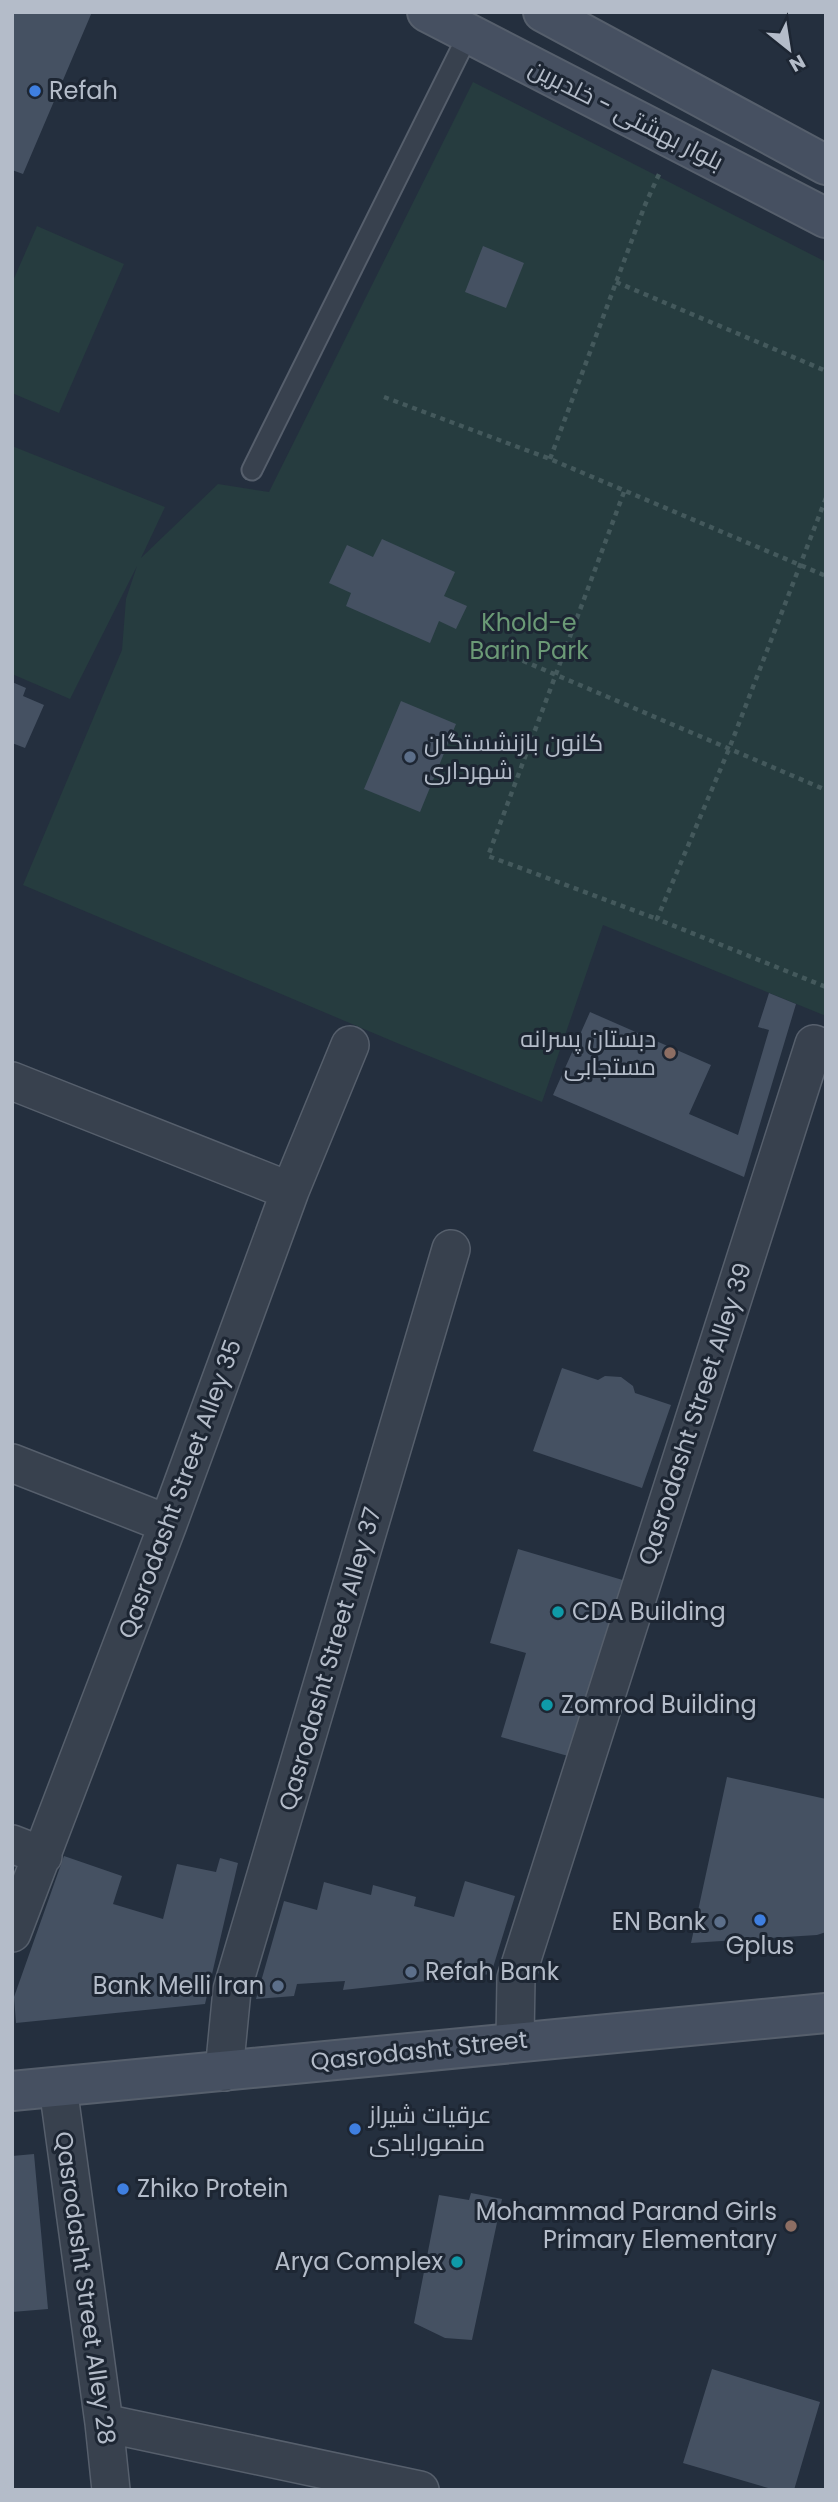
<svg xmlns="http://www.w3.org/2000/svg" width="838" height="2502" viewBox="0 0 838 2502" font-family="Poppins,Cairo,sans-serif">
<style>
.green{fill:#263c3f}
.building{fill:#455162}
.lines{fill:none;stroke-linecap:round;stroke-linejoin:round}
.service-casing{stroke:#565f6c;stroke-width:23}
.minor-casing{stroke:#565f6c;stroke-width:40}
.secondary-casing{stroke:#565f6c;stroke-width:42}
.path{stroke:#44595c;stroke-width:4.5;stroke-dasharray:5 5;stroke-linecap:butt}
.service{stroke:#38414e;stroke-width:19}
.minor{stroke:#38414e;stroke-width:37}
.secondary{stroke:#465061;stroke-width:38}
.shop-dot{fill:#3f7fe0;stroke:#1d2633;stroke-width:2.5}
.service-dot{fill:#5c6f8a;stroke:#1d2633;stroke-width:2.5}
.education-dot{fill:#8d6e63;stroke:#1d2633;stroke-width:2.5}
.culture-dot{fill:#0f9aa8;stroke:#1d2633;stroke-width:2.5}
.labels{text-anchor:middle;stroke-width:6;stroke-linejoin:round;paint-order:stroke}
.poi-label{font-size:24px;fill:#b4bcc9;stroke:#1d2633;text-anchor:start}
.street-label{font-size:24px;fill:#b4bcc9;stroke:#1d2633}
.park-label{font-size:24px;fill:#6b9a76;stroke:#1d2633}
</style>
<rect width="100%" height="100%" fill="#242f3e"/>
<!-- green -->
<path class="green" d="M473 82 826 262V1016L603 925 542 1102 397 1043 23 885 122 650 126 599 137 566 70 699 12 674V446L165 507 141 558 218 484 269 492Z
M37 226 124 264 59 413 12 393V283Z"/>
<!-- building -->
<path class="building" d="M12 12H92L23 174 12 170Z
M483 246 524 263 506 308 465 292Z
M382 539 455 572 444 596 467 606 456 629 439 621 430 643 346 606 351 593 329 583 347 545 373 557Z
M12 682 26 688 23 696 44 705 25 748 12 743Z
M401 701 456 724 420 812 364 789Z
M769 993 796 1004 744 1177 553 1095 590 1012 711 1065 689 1114 738 1135 769 1030 758 1027Z
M562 1368 598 1380 605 1376 621 1377 633 1386 635 1393 671 1405 642 1488 533 1451Z
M518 1549 626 1581 598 1675 593 1673 568 1756 501 1737 526 1653 490 1643Z
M727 1777 826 1799V1932L817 1935 691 1943Z
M64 1856 122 1876 113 1904 163 1919 177 1864 216 1872 220 1858 238 1863 205 2004 16 2023 14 1997Z
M465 1881 515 1896 491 1974 343 1990 345 1981 297 1984 294 1996 256 1999 284 1901 317 1910 324 1882 371 1895 373 1885 416 1897 414 1906 454 1917Z
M34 2154 48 2309 12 2312V2156Z
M471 2193 502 2199 472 2340 445 2338 414 2323 439 2195 469 2200Z
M712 2369 820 2402 794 2490H775L683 2463Z"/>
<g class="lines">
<defs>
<path id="service" d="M252 470 469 33"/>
<path id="minor" d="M12 1081 290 1191
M12 1463 168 1524
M12 1844 43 1856
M12 1933 168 1524 290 1191 350 1045
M515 2040 516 1978 814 1044 826 1049
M224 2072 232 1990 451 1249
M58 2087 104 2423 111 2490
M104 2423 420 2490"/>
<path id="secondary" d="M427 12 826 218
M543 12 826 165
M12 2091C283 2065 554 2037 826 2013"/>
</defs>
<!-- service casing -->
<use href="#service" class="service-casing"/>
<!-- minor casing -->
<use href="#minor" class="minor-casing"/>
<!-- secondary casing -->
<use href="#secondary" class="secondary-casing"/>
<!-- path -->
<path class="path" d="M616 282 826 371
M384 397 550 459 826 576
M550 459 645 205 660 172
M624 492 488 856 657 919
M826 498 729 749 657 919 826 987
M486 645 826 790"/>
<!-- service -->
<use href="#service" class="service"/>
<!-- minor -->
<use href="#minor" class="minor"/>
<!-- secondary -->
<use href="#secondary" class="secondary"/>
</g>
<!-- markers -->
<g class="shop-dot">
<circle cx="35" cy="91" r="7"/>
<circle cx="760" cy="1920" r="7"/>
<circle cx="355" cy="2129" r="7"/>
<circle cx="123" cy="2189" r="7"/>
</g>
<g class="service-dot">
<circle cx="410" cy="757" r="7"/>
<circle cx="720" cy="1922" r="7"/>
<circle cx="411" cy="1972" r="7"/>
<circle cx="278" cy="1986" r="7"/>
</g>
<g class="education-dot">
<circle cx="670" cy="1053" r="7"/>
<circle cx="791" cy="2226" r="7"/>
</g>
<g class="culture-dot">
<circle cx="558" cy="1612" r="7"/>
<circle cx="547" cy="1705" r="7"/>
<circle cx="457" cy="2262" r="7"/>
</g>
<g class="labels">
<!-- poi labels -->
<g class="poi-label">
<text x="49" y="99">Refah</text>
<text x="424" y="751">کانون بازنشستگان<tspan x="424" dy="28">شهرداری</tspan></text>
<text x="656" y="1047" text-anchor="end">دبستان پسرانه<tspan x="656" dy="28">مستجابی</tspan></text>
<text x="572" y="1620">CDA Building</text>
<text x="561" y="1713">Zomrod Building</text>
<text x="706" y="1930" text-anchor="end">EN Bank</text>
<text x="760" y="1954" text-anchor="middle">Gplus</text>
<text x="425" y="1980">Refah Bank</text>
<text x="264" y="1994" text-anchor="end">Bank Melli Iran</text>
<text x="369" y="2123">عرقیات شیراز<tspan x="369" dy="28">منصورابادی</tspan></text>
<text x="137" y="2197">Zhiko Protein</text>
<text x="777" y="2220" text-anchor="end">Mohammad Parand Girls<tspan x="777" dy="28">Primary Elementary</tspan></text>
<text x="443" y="2270" text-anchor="end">Arya Complex</text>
</g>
<!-- street labels -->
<g class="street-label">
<text transform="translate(626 115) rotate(27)" y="8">بلوار بهشتی - خلدبرین</text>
<text transform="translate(695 1414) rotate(-72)" y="8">Qasrodasht Street Alley 39</text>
<text transform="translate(180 1489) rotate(-70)" y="8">Qasrodasht Street Alley 35</text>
<text transform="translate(330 1659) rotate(-74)" y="8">Qasrodasht Street Alley 37</text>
<text transform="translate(419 2051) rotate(-6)" y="8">Qasrodasht Street</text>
<text transform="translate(85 2288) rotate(82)" y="8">Qasrodasht Street Alley 28</text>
</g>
<!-- park labels -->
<g class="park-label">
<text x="529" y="631">Khold-e<tspan x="529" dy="28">Barin Park</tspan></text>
</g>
</g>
<!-- border -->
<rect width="838" height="2502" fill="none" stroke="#b4bcc9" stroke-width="28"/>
<!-- north arrow -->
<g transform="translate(789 49) rotate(150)" stroke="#1d2633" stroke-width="5" paint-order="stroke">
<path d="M0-5L12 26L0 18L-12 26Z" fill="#b4bcc9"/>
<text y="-10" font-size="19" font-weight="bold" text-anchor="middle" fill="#b4bcc9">N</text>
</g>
</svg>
